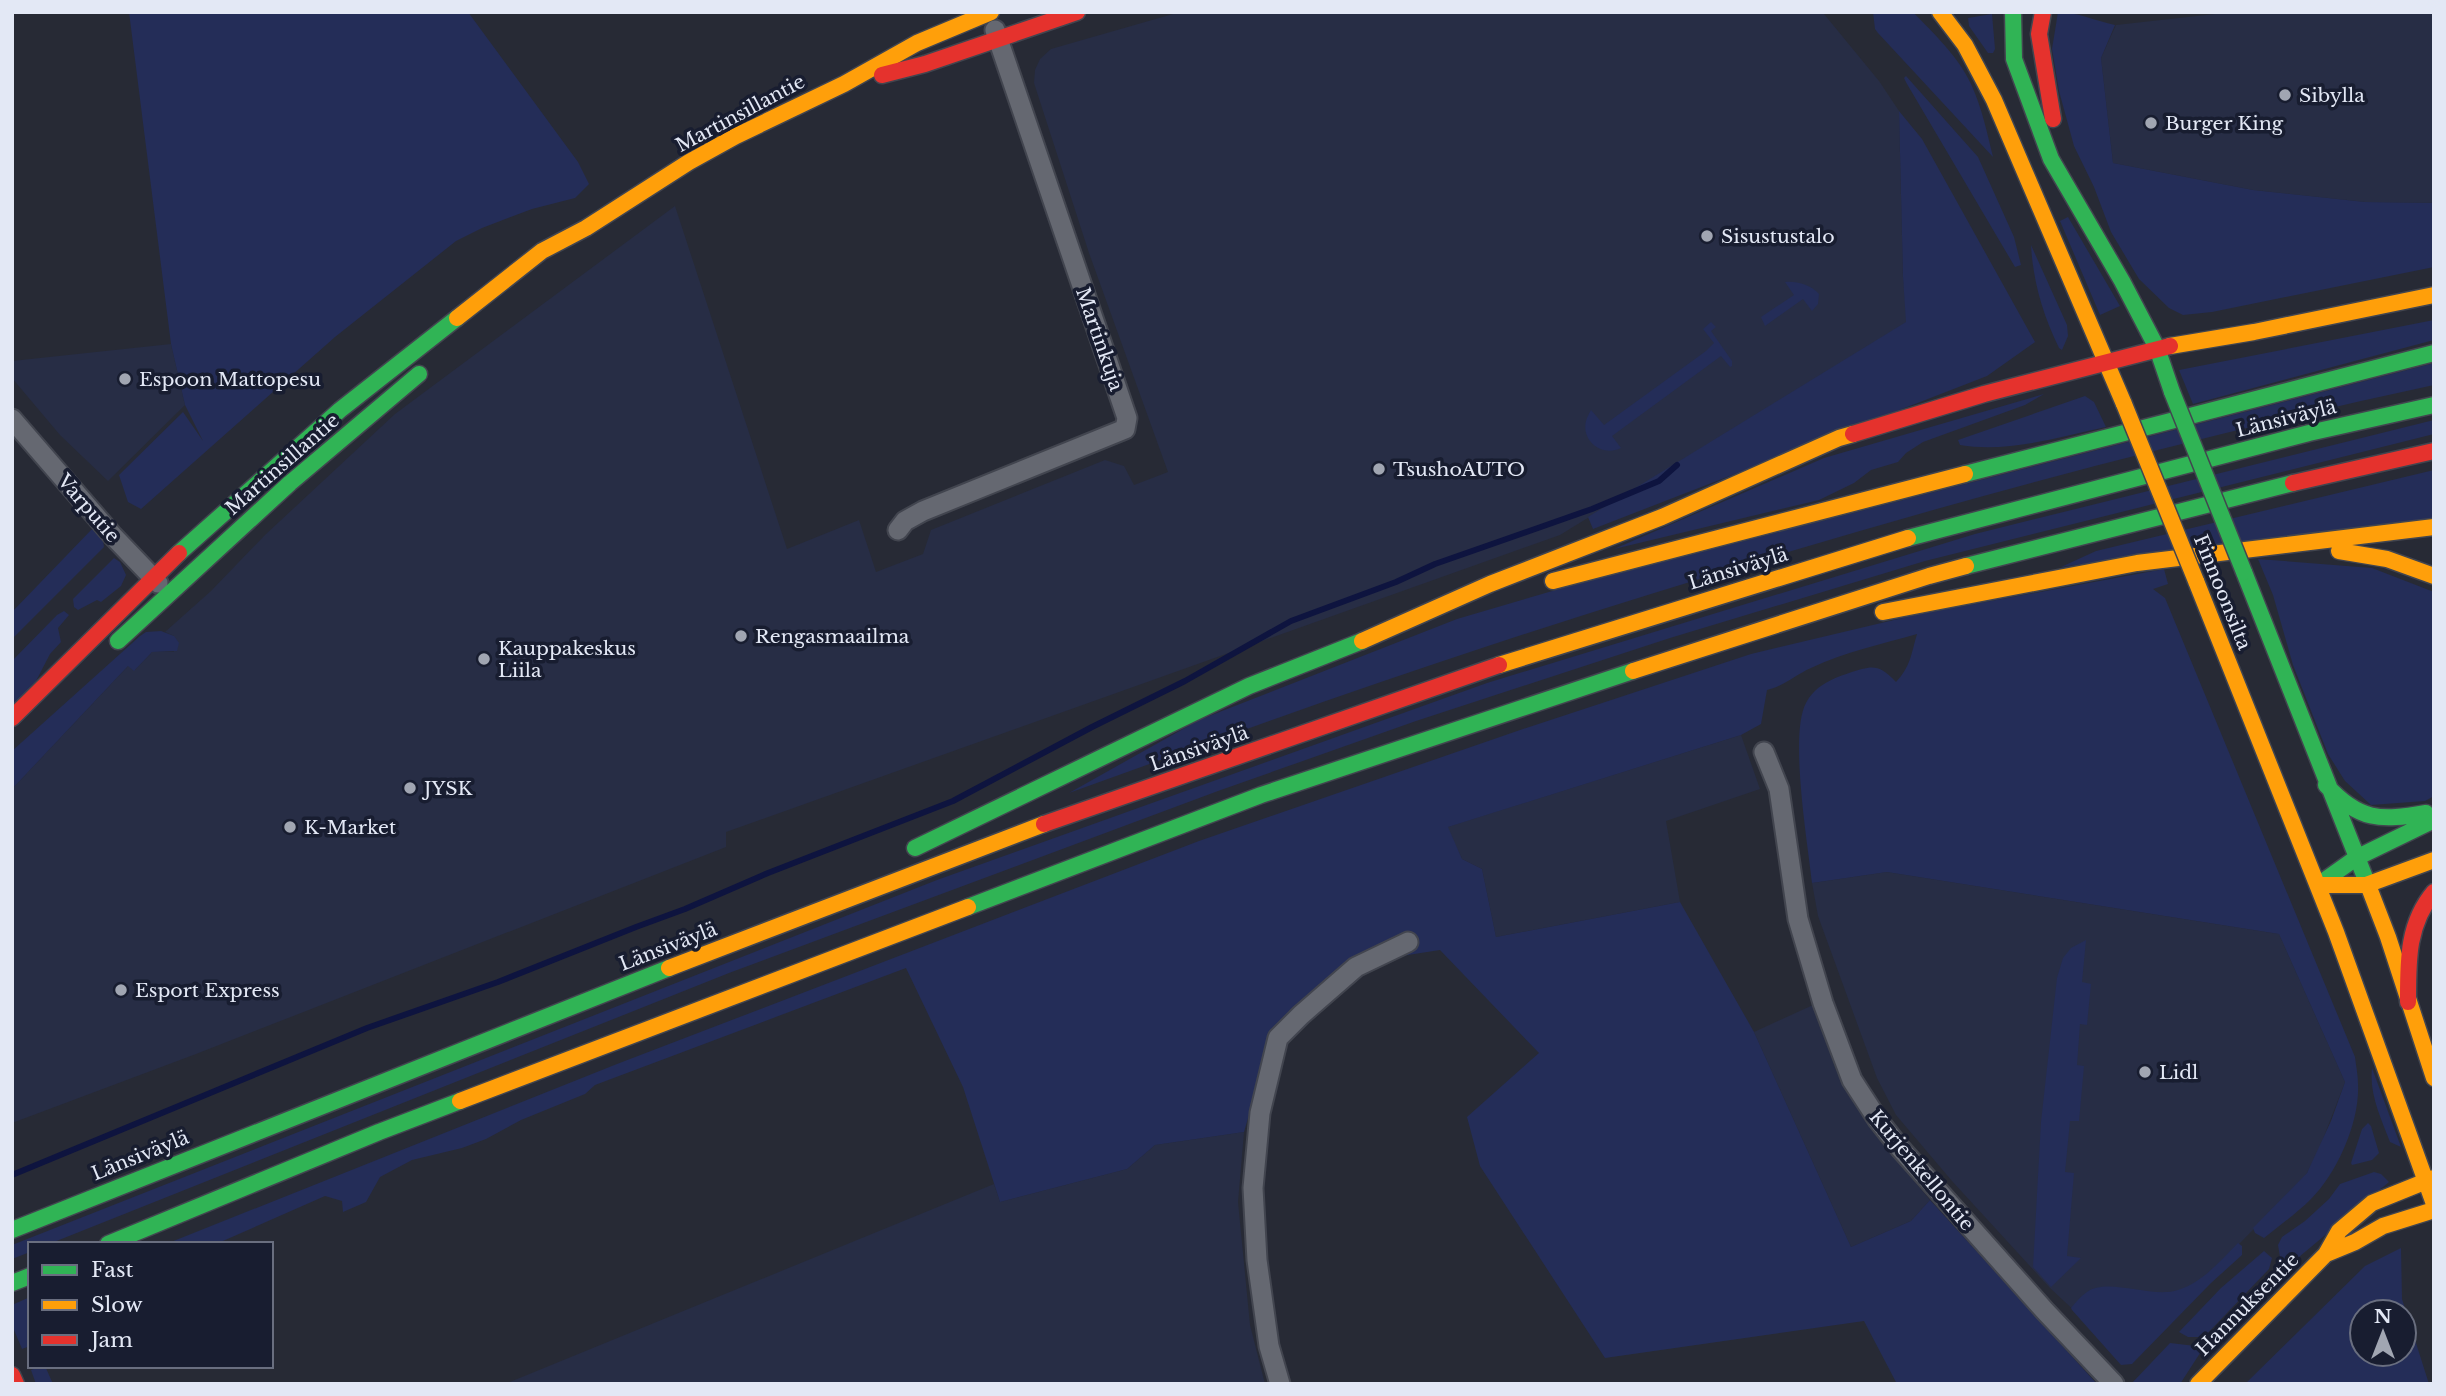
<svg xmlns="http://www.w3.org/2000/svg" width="2446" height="1396" viewBox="0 0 2446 1396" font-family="'Libre Baskerville',serif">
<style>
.built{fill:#272d45}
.green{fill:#242d58;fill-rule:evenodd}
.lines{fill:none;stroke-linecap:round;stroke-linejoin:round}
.stream{stroke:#0e143f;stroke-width:6}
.street-casing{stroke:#42454f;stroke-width:23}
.fast-casing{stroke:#42454f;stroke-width:19}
.slow-casing{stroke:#42454f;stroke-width:19}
.jam-casing{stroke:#42454f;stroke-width:19}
.street{stroke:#656871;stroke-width:19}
.fast{stroke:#30b455;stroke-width:16}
.slow{stroke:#ff9f0a;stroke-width:16}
.jam{stroke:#e5322d;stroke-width:16}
.fast-bridge-casing{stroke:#42454f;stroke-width:19;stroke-linecap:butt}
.slow-bridge-casing{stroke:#42454f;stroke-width:19;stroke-linecap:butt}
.fast-bridge{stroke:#30b455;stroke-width:16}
.slow-bridge{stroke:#ff9f0a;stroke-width:16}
.poi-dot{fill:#a1a6b2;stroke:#181d30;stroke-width:2.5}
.labels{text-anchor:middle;stroke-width:7;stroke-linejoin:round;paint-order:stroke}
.poi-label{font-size:19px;fill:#e3e8f5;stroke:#181d30;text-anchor:start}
.street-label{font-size:19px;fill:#e3e8f5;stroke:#181d30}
</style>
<rect width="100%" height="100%" fill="#272a35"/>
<!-- built -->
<path class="built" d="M1180 12 1824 14 1879 81 1899 111 1903 277 1907 322 1560 535 726 832V847L196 1054 12 1123V789L129 665 135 670 152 652H174V636L165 632 211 591 265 535 395 414 675 206 787 549 859 520 876 572 923 554 931 530 1105 460 1124 466 1134 485 1168 472 1089 253 1034 83 1035 70 1040 59 1051 49Z
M2233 12H2434V203L2365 202 2253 190 2113 163 2101 58 2116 25Z
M171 344 185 405 108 481 60 435 12 378V361Z
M1741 735 1760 789 1666 821 1680 902 1496 937 1482 869 1462 859 1447 827Z
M1887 872 2279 934 2345 1082 2316 1157 2304 1178 2126 1359 2050 1288 1952 1181 1896 1115 1877 1078 1818 916 1812 883Z
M1813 1005 1836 1070 1872 1130 1930 1200 1911 1221 1851 1247 1754 1032Z
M1244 1132 1238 1202 1250 1325 1265 1384H505L994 1184 1000 1202 1127 1169 1155 1145Z"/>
<!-- green -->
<path class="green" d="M129 12H468L578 162 589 184 575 198 532 209 482 228 456 241 335 337 141 509 128 502 119 475 183 412 203 441 185 405 171 344Z
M1873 12H1913C1934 34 1958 56 1971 84 1982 108 1987 132 1993 157L1878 33 1875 29Z
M2058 12C2077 12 2096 21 2115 25L2101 58 2113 163 2253 190 2365 202 2434 203V267L2212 312 2183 315 2169 308 2139 279 2111 232 2094 187 2074 146 2059 91 2052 49Z
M1992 14 1995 49 1993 53H1988L1969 26 1968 18Z
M1906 76 1978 157 2014 237 2021 265 2015 267 1907 84 1904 78Z
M1899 111 1922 139 2035 342 1987 376 1593 529 1588 517 1906 322 1903 277Z
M2068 217 2120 306 2100 315 2060 221Z
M2031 245 2067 325 2068 336 2062 350 2059 348C2043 315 2033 282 2031 245Z
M1785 282C1797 281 1811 285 1819 294L1818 304 1812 311 1803 299 1765 326 1761 317 1794 295Z
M2434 320V340L2193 404 2179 370Z
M1711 322 1716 327 1711 331 1732 361V366L1730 367 1721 356 1612 436 1621 448C1603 457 1581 442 1586 421 1587 417 1589 414 1591 410L1604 425 1706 351 1714 343 1703 329Z
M2434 363V385C2114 454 1799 544 1488 646 1347 692 1208 743 1069 793L1199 720 1457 619 1566 587Z
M2044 394 2025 405 1923 442 1906 453 1898 462 1871 470 1854 483 1819 500 1614 549 1824 458Z
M2085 396 2094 402 2106 427C2059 437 2008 453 1960 445L1958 440Z
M2434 420V434L1925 561 1670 638 1416 721 1218 791 729 973 49 1244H30V1252L12 1259V1245L937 880 1487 683 1975 534Z
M2434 470V518L2061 567 2096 551Z
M93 528 103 540 104 547 12 639V612Z
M114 558 120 562 126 575 121 586 101 602 97 600 78 610 74 607 73 599Z
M2258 559 2372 568 2434 592V796L2425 801 2371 805 2345 781 2328 754 2293 665 2273 595Z
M2164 569 2168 584 2153 589 2165 598 2355 1057C2356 1066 2358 1075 2358 1084 2360 1122 2337 1173 2311 1199 2297 1213 2280 1225 2264 1238L2255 1233 2253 1228 2307 1173 2331 1121 2345 1082 2279 934 1887 872 1812 883C1808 845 1789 734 1806 703 1815 686 1831 679 1849 673 1872 666 1878 663 1896 682 1911 666 1911 654 1917 634 1882 644 1845 652 1811 668 1795 675 1784 686 1767 690L1761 724 1741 735 1448 827 1462 859 1482 869 1496 937 1680 902 1754 1032 1851 1247 1911 1221 1930 1200 2097 1384H1897L1864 1321 1605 1358 1480 1166 1467 1117 1539 1053 1440 950 1350 964 1274 1029 1244 1132 1155 1145 1127 1169 1000 1202 963 1087 906 968 595 1085 585 1094 521 1120 486 1139 462 1148 412 1160 380 1177 366 1202 343 1212 342 1201 325 1196 216 1244H166L617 1064 1199 841 1523 729 1751 654 1915 615Z
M64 611 69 615 58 628 61 642 50 654 36 681 12 707V661L57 615Z
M161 631 174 636 179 643 177 651 152 652 134 671 128 666 12 789V751L140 636 146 632Z
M2086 940 2082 982 2091 984 2087 1025 2080 1024 2077 1065 2084 1066 2079 1121H2070L2065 1172 2074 1173 2067 1256 2081 1258 2051 1287 2033 1267 2041 1122 2057 978 2063 958 2071 948Z
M2372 1068 2401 1147 2390 1142C2381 1118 2369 1094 2372 1068Z
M2368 1123 2371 1126 2379 1153 2372 1160 2352 1165 2351 1163 2362 1129Z
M2374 1172 2381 1174 2389 1182 2276 1276 2274 1273 2277 1270 2280 1257 2278 1245 2282 1237 2305 1221 2329 1199 2340 1184Z
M2238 1243 2242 1246V1255L2211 1283 2132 1364 2121 1365 2072 1310 2071 1308C2076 1302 2081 1296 2087 1292 2108 1277 2152 1299 2178 1290 2203 1282 2220 1261 2238 1243Z
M2401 1248 2402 1299 2429 1384H2245L2365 1266ZM2362 1312H2404V1354H2362Z
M2264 1251 2272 1258 2269 1269 2204 1337H2188L2179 1332 2221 1288Z
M30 1297V1346L22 1349 12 1325V1305Z
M2170 1343 2204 1347 2180 1384 2132 1383Z
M41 1366H45L53 1384H36L31 1370Z"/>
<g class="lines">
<!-- stream -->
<path class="stream" d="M12 1175 367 1028 498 982 636 927 685 909 768 873 953 801 1092 727 1185 681 1291 621 1396 582 1435 564 1592 509 1659 481 1677 465"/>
<defs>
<path id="street" d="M12 419 113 536 158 583
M898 530 905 521 923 511 1125 429 1127 418 995 30
M1764 752 1779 789 1798 919 1823 1003 1852 1080 1878 1120 1900 1148 2045 1311 2114 1384
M1280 1384 1269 1346 1257 1260 1253 1188 1260 1113 1278 1038 1301 1015 1356 967 1408 942"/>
<path id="fast" d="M2013 12 2014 59 2051 159 2122 281 2157 348 2172 392
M1965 474 2434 353
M1908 538 2309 433 2434 405
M179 553 340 410 457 318
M1966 566 2293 483
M2244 572 2368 885
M118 641 290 483 419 374
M2326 785C2359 821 2380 821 2426 813
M915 848 1249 686 1362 641
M2318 885 2356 858 2434 820
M968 907 1261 795 1633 671
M12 1230 669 968
M108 1244 379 1132 460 1101
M12 1283 30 1276"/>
<path id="slow" d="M1940 12 1965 45 1994 100 2124 404
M457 318 542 251 586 228 689 162 736 136 844 84 917 43 991 12
M2170 346 2254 332 2434 295
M2339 551 2387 559 2434 576
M1553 581 1965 474
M2196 581 2336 932 2434 1204
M1883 612 2137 563 2434 527
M1362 641 1490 584 1662 517 1839 438 1853 434
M1499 665 1908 538
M1633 671 1929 576 1966 566
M2318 885H2366L2434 860
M2368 885 2388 937 2434 1078
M669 968 1044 824
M460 1101 968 907
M2326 1254 2355 1242 2383 1226 2434 1210
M2198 1384 2326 1254 2339 1231 2372 1203 2434 1178"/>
<path id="jam" d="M2043 12 2039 34 2053 119
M882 75 925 64 1077 12
M1853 434 1984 394 2170 346
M2293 483 2434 451
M12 718 179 553
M1044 824 1499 665
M2408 1002C2408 962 2407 924 2434 892
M12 1375 16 1384"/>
</defs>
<!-- street casing -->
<use href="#street" class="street-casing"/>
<!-- fast casing -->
<use href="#fast" class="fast-casing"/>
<!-- slow casing -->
<use href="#slow" class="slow-casing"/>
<!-- jam casing -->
<use href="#jam" class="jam-casing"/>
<!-- street -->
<use href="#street" class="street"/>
<!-- fast -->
<use href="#fast" class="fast"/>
<!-- slow -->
<use href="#slow" class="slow"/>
<!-- jam -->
<use href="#jam" class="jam"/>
<defs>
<path id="fast-bridge" d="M2172 392 2244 572"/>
<path id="slow-bridge" d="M2124 404 2196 581"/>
</defs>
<!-- fast-bridge casing -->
<use href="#fast-bridge" class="fast-bridge-casing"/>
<!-- slow-bridge casing -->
<use href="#slow-bridge" class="slow-bridge-casing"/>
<!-- fast-bridge -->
<use href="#fast-bridge" class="fast-bridge"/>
<!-- slow-bridge -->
<use href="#slow-bridge" class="slow-bridge"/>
</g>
<!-- markers -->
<g class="poi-dot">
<circle cx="2285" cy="95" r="7"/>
<circle cx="2151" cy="123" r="7"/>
<circle cx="1707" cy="236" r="7"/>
<circle cx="125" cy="379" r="7"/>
<circle cx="1379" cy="469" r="7"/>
<circle cx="741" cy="636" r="7"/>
<circle cx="484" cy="659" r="7"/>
<circle cx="410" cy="788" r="7"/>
<circle cx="290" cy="827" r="7"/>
<circle cx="121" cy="990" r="7"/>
<circle cx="2145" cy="1072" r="7"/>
</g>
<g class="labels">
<!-- poi labels -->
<g class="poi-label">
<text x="2299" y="102">Sibylla</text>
<text x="2165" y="130">Burger King</text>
<text x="1721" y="243">Sisustustalo</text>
<text x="139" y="386">Espoon Mattopesu</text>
<text x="1393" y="476">TsushoAUTO</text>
<text x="755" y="643">Rengasmaailma</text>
<text x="498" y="655">Kauppakeskus<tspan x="498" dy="22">Liila</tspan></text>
<text x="424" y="795">JYSK</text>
<text x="304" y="834">K-Market</text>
<text x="135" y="997">Esport Express</text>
<text x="2159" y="1079">Lidl</text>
</g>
<!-- street labels -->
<g class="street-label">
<text transform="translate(740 113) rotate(-28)" y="7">Martinsillantie</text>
<text transform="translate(1100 339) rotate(71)" y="7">Martinkuja</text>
<text transform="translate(2286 418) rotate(-14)" y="7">Länsiväylä</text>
<text transform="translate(282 464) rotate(-41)" y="7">Martinsillantie</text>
<text transform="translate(89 508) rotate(49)" y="7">Varputie</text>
<text transform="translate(1738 568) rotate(-17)" y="7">Länsiväylä</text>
<text transform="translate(2223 592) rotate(68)" y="7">Finnoonsilta</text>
<text transform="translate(1199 748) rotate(-19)" y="7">Länsiväylä</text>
<text transform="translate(668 946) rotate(-21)" y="7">Länsiväylä</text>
<text transform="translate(140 1155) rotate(-22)" y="7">Länsiväylä</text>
<text transform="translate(1922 1170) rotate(50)" y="7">Kurjenkellontie</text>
<text transform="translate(2247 1304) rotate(-45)" y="7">Hannuksentie</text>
</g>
</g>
<!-- border -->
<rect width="2446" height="1396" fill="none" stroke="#e3e8f5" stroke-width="28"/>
<!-- legend -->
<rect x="28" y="1242" width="245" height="126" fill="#181d30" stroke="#696e7f" stroke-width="2"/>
<rect x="42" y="1265" width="35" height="10" fill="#30b455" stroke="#696e7f" stroke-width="2"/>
<text x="91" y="1277" font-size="21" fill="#e3e8f5">Fast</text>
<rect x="42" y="1300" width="35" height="10" fill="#ff9f0a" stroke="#696e7f" stroke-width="2"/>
<text x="91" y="1312" font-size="21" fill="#e3e8f5">Slow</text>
<rect x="42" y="1335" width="35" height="10" fill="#e5322d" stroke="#696e7f" stroke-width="2"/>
<text x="91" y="1347" font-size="21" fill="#e3e8f5">Jam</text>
<!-- north arrow -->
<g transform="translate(2383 1333)"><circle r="33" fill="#181d30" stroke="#696e7f" stroke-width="2"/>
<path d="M0-5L12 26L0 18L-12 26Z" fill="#a1a6b2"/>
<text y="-10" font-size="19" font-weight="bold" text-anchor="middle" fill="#e3e8f5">N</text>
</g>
</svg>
